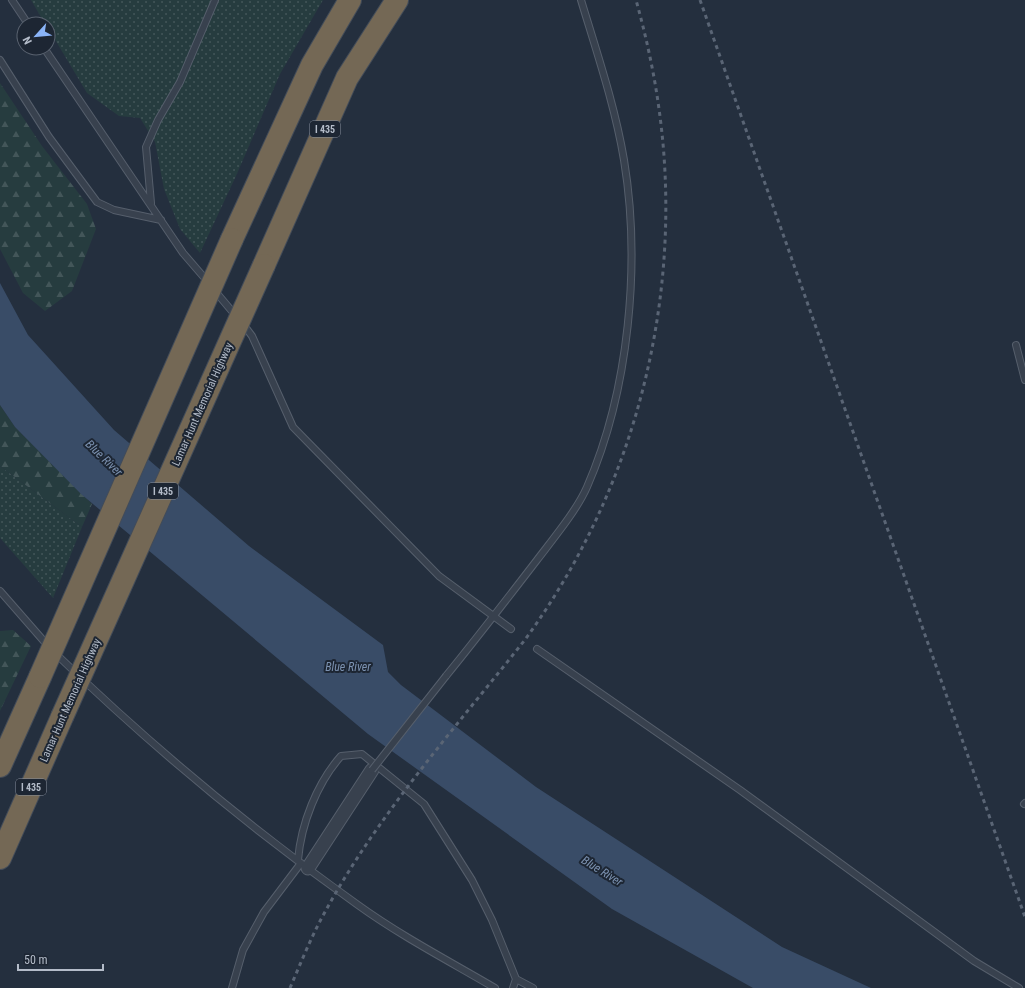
<svg xmlns="http://www.w3.org/2000/svg" width="1025" height="988" viewBox="0 0 1025 988" font-family="'Roboto Condensed',sans-serif">
<style>
.green{fill:url(#green-dots)}
.forest{fill:url(#forest-firs)}
.water{fill:#394c67}
.lines{fill:none;stroke-linecap:round;stroke-linejoin:round}
.service-casing{stroke:#565f6c;stroke-width:8}
.minor-casing{stroke:#565f6c;stroke-width:15}
.motorway-casing{stroke:#434c59;stroke-width:24}
.service{stroke:#38414e;stroke-width:6}
.minor{stroke:#38414e;stroke-width:13}
.motorway{stroke:#746855;stroke-width:22}
.rail{stroke:#5a6575;stroke-width:3;stroke-dasharray:4 4;stroke-linecap:butt}
.service-bridge-casing{stroke:#565f6c;stroke-width:8;stroke-linecap:butt}
.motorway-bridge-casing{stroke:#434c59;stroke-width:24;stroke-linecap:butt}
.service-bridge{stroke:#38414e;stroke-width:6}
.motorway-bridge{stroke:#746855;stroke-width:22}
.labels{text-anchor:middle;stroke-width:4;stroke-linejoin:round;paint-order:stroke}
.shield{fill:#1d2633;stroke:#878f9c;stroke-width:1}
.shield-label{font-size:10px;font-weight:bold;fill:#b4bcc9}
.street-label{font-size:11px;fill:#b4bcc9;stroke:#1d2633}
.water-label{font-size:12px;font-style:italic;fill:#7c92b1;stroke:#1d2633}
</style>
<defs>
<pattern id="green-dots" width="8" height="8" patternUnits="userSpaceOnUse"><rect width="8" height="8" fill="#263c3f"/><path d="M2 2h.1M6 6h.1" fill="none" stroke="#435659" stroke-width="1.8" stroke-linecap="round"/></pattern>
<pattern id="forest-firs" width="22" height="20" patternUnits="userSpaceOnUse"><rect width="22" height="20" fill="#263c3f"/><path d="M5 1l3.5 6h-7zM16 11l3.5 6h-7z" fill="#435659"/></pattern>
</defs>
<rect width="100%" height="100%" fill="#242f3e"/>
<!-- green -->
<path class="green" d="M31 0H323L280 74 236 176 200 253 180 229 164 189 155 142 140 118 119 116 87 93 48 28V24H45Z
M0 466 82 527 53 598 0 538Z"/>
<!-- forest -->
<path class="forest" d="M0 83 42 146 87 204 96 229 72 291 45 311 23 293 0 249Z
M0 405 15 427 92 504 82 527 0 466Z
M13 630 31 646 0 711V631Z"/>
<!-- water -->
<path class="water" d="M0 283 28 335 114 430 249 546 383 645 388 672 401 685 536 787 782 947 871 988H753L612 909 368 734 81 494 15 427 0 405Z"/>
<g class="lines">
<defs>
<path id="service" d="M12 0 28 24
M44 48 183 253 208 282
M0 60 49 137 97 202 114 210 161 220
M151 203 146 147 158 120 180 82 215 0
M215 291 236 316
M243 324 252 336 293 427 439 576 511 629
M1016 345 1025 380
M0 591 49 647
M537 649 740 790 974 961 1019 988
M55 653C149 744 251 829 358 905 401 936 449 961 495 988
M446 676C477 638 507 599 537 560 553 539 577 510 587 487 629 391 641 263 624 160 615 106 597 53 581 0
M1024 804 1025 803
M298 860C301 824 317 783 341 756L362 754 424 804 472 880 492 920 516 979
M232 988 243 950 264 912 301 863
M513 988 516 979 533 988"/>
<path id="minor" d="M308 868 372 770"/>
<path id="motorway" d="M232 239 312 65 350 0
M264 265 347 78 397 0
M0 766 40 677
M0 858 62 717"/>
</defs>
<!-- service casing -->
<use href="#service" class="service-casing"/>
<!-- minor casing -->
<use href="#minor" class="minor-casing"/>
<!-- motorway casing -->
<use href="#motorway" class="motorway-casing"/>
<!-- service -->
<use href="#service" class="service"/>
<!-- minor -->
<use href="#minor" class="minor"/>
<!-- motorway -->
<use href="#motorway" class="motorway"/>
<!-- rail -->
<path class="rail" d="M700 0 1025 917
M290 988C299 967 308 945 318 925 372 821 452 732 524 641 546 611 566 579 583 546 652 414 680 258 659 109 654 72 646 36 636 0"/>
<defs>
<path id="service-bridge" d="M372 770 446 676"/>
<path id="motorway-bridge" d="M40 677 232 239
M62 717 264 265"/>
</defs>
<!-- service-bridge casing -->
<use href="#service-bridge" class="service-bridge-casing"/>
<!-- motorway-bridge casing -->
<use href="#motorway-bridge" class="motorway-bridge-casing"/>
<!-- service-bridge -->
<use href="#service-bridge" class="service-bridge"/>
<!-- motorway-bridge -->
<use href="#motorway-bridge" class="motorway-bridge"/>
</g>
<g class="labels">
<!-- shield labels -->
<g class="shield">
<rect x="310" y="121" width="30" height="16" rx="3"/>
<rect x="148" y="483" width="30" height="16" rx="3"/>
<rect x="16" y="779" width="30" height="16" rx="3"/>
</g>
<g class="shield-label">
<text x="325" y="133">I 435</text>
<text x="163" y="495">I 435</text>
<text x="31" y="791">I 435</text>
</g>
<!-- street labels -->
<g class="street-label">
<text transform="translate(202 404) rotate(-66)" y="4">Lamar Hunt Memorial Highway</text>
<text transform="translate(70 700) rotate(-66)" y="4">Lamar Hunt Memorial Highway</text>
</g>
<!-- water labels -->
<g class="water-label">
<text transform="translate(104 458) rotate(44)" y="4">Blue River</text>
<text x="348" y="671">Blue River</text>
<text transform="translate(602 871) rotate(32)" y="4">Blue River</text>
</g>
</g>
<!-- north arrow -->
<g transform="translate(36 36) rotate(243)"><circle r="19" fill="#1d2633" stroke="#59626f"/>
<path d="M0-3L7 15L0 10L-7 15Z" fill="#8ab4f8"/>
<text y="-6" font-size="11" font-weight="bold" text-anchor="middle" fill="#b4bcc9">N</text>
</g>
<!-- scale -->
<path d="M18 964v6h85v-6" fill="none" stroke="#b4bcc9" stroke-width="2"/>
<text x="24" y="964" font-size="12" fill="#b4bcc9" stroke="#1d2633" stroke-width="3" paint-order="stroke">50 m</text>
</svg>
